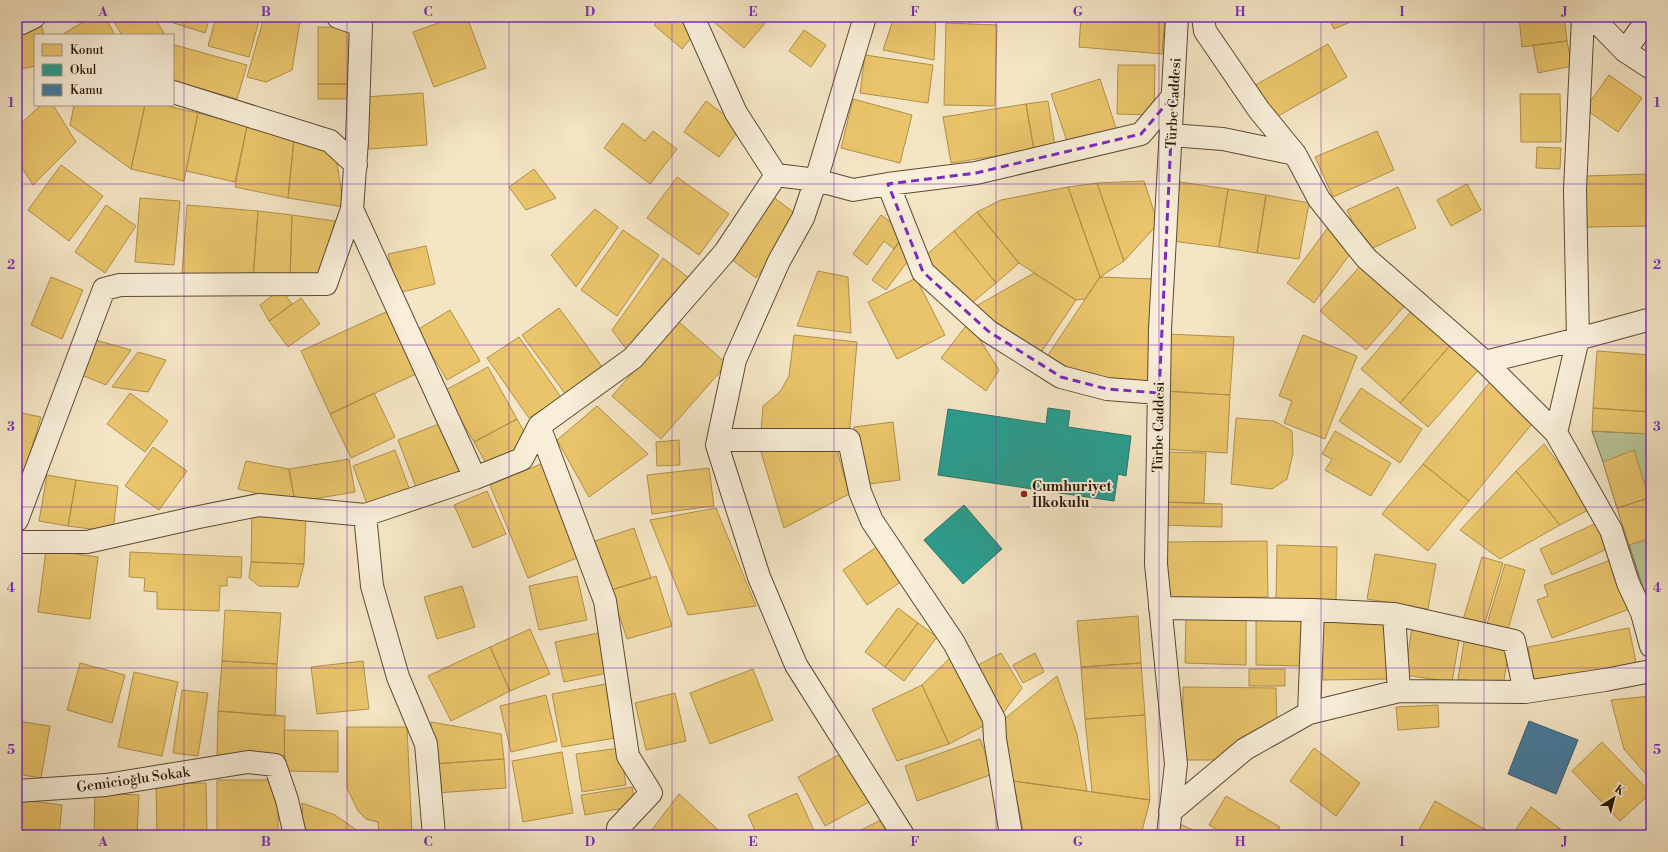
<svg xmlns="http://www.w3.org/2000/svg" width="1668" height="852" viewBox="0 0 1668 852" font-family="'Libre Bodoni',serif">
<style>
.green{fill:#b9c596;stroke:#716e4c}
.homes{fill:#e9c46a;stroke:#af904a}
.schools{fill:#2a9d8f;stroke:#2a7564}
.public{fill:#457b9d;stroke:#3d5d6e}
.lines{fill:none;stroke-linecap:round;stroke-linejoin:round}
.minor-casing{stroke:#5c4a32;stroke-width:24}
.minor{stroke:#f8eed9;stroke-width:22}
.marked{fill:none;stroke:#7b2cbf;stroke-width:3;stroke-dasharray:8 5;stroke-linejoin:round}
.grid{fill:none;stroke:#7b2cbf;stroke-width:1;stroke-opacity:0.55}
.poi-dot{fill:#8f2418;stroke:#f8eed9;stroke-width:1.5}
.labels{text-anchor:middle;stroke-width:4;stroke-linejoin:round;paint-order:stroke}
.street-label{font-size:14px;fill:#291701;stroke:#f8eed9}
.poi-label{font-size:14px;font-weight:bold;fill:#291701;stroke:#f8eed9;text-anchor:start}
.neatline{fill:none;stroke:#7b2cbf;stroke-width:1.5}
.grid-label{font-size:13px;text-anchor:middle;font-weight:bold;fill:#7b2cbf}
</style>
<rect width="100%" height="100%" fill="#f4e5c4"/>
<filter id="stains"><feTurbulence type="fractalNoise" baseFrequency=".005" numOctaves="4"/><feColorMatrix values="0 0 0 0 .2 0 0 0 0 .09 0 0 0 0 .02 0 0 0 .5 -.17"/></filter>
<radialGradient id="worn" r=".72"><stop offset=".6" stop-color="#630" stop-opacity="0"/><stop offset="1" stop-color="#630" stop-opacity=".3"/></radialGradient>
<!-- green -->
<path class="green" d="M1592 431 1651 434V612L1617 508 1603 462Z"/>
<!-- homes -->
<path class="homes" d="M91 17H105L115 35H63V34Z
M111 17H154L164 33 161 35H122Z
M155 17H210L205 33Z
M216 17H260L249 57 208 46Z
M264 17H289L300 21 292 70 266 82 247 77Z
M455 17H467L486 68 434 87 413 32Z
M661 17H682L697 31 682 49 654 25Z
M719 17H761L766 22 744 48 714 22Z
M896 17H936L934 60 883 50 892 23Z
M1081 17H1165L1162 54 1079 47Z
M1328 17H1362L1334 29Z
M1519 17H1564L1567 41 1522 47Z
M946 23 997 25 995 106 944 105Z
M41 24 44 35H35V66L17 70V30Z
M318 27 355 28 353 84H318Z
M804 30 826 45 811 67 789 51Z
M1567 41 1572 66 1538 73 1533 45Z
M1328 44 1347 77 1271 120 1252 87Z
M175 45 247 65 237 99 173 81V51Z
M865 55 933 65 928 103 860 93Z
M1118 65H1155L1154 115 1117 114Z
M1609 75 1642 98 1618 132 1585 109Z
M1100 79 1117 131 1069 147 1051 94Z
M318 84H353V99H318Z
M423 93 427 145 369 149 364 97Z
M1520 94H1560L1561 142H1521Z
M853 99 912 115 900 163 841 148Z
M706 101 741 127 719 157 684 132Z
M1048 101 1055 146 1034 150 1026 104Z
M1026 104 1034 150 951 163 943 117Z
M41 105H53L76 142 33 185 17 160V127Z
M74 105H145L131 169 70 125Z
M145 105H163L198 113 184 181 131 169Z
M198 113 247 126 235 182 186 171Z
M623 123 645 141 653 131 677 149 650 184 604 148Z
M247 126 294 139 288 198 235 187Z
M1377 131 1394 170 1333 197 1315 157Z
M294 139 335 151 344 207 288 198Z
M1537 147 1561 148 1560 169 1536 168Z
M61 165 103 196 69 241 28 210Z
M534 169 556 198 526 210 509 187Z
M1650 174 1651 226 1587 227 1586 176Z
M677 177 729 214 699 255 647 218Z
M1144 181 1158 224 1124 261 1097 183Z
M1180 182 1228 189 1219 247 1172 241Z
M1097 183 1124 261 1100 277 1068 187Z
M1467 184 1481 210 1451 226 1437 200Z
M1068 187 1100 277 1085 299 1076 300 1019 263 977 212 1001 200Z
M1398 187 1416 228 1366 251 1347 210Z
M1228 189 1266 195 1257 253 1219 247Z
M1266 195 1309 203 1299 259 1257 253Z
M772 196 801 218 756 278 727 256Z
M140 198 180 201 174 265 135 262Z
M106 205 136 226 105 273 75 252Z
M187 205 258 211 253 279 182 273Z
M595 209 618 227 576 287 551 255Z
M258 211 292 215 290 280 253 279Z
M977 212 1019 263 996 283 954 231Z
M292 215 335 221 320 281 290 280Z
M881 215 906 233 894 249 884 241 867 265 853 254Z
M1329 226 1356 246 1314 303 1287 283Z
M623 230 659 255 617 316 581 290Z
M954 231 996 283 968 306 925 256Z
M898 243 913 254 886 290 872 280Z
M426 246 435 284 398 293 388 254Z
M663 258 693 281 629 353 612 330Z
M1362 264 1407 303 1366 350 1320 311Z
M818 271 848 277 851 333 797 326Z
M1034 273 1076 300 1040 354 971 309Z
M51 277 83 290 62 339 31 325Z
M1100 277 1154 279 1151 384 1109 381 1079 373 1046 358Z
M916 278 945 335 897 359 868 302Z
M281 289 292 304 269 321 260 305Z
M301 298 320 324 288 347 269 321Z
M559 308 603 368 566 395 522 335Z
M1414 308 1453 342 1400 403 1361 369Z
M450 310 480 361 447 380 417 330Z
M388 311 416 374 330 414 301 351Z
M678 321 727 364 661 439 612 396Z
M969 322 999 370 986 391 941 358Z
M1166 334 1234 337 1230 395 1164 391Z
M794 335 857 342 849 436 761 432 763 406 780 392 789 376Z
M1303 335 1357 356 1325 439 1284 423 1292 401 1279 396Z
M519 337 561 397 529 418 487 358Z
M92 339 131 350 106 385 79 374Z
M1453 342 1481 367 1428 427 1400 403Z
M1597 351 1651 355V412L1593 408Z
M138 352 166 360 148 392 112 387Z
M488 367 517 419 474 442 444 391Z
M1490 382 1536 419 1469 501 1423 464Z
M1361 388 1422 429 1400 463 1339 421Z
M1164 391 1230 395 1227 453 1161 449Z
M130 393 168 421 145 452 107 424Z
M374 393 395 437 351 458 330 414Z
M597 406 648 454 589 497 557 440Z
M1593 408 1651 412V434L1592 431Z
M17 412 41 417 23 477 17 475Z
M1236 418 1274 421 1292 431 1293 453 1287 479 1272 489 1231 484Z
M517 419 529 441 487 465 474 442Z
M444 422 464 472 417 490 398 440Z
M893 422 900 480 861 485 854 427Z
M1335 431 1391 463 1371 496 1325 470 1332 459 1322 454Z
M679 440 680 465 657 466 656 442Z
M835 442 849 494 784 528 760 449Z
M1544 444 1592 508 1560 525 1516 471Z
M153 447 187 471 159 510 125 486Z
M395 450 409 488 367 504 353 466Z
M1634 450 1649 498 1617 508 1603 462Z
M1163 452 1206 453 1204 503 1162 502Z
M349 459 355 492 295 502 289 469Z
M246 461 289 469 295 502 238 489Z
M546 462 584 555 528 578 490 485Z
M1423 464 1469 501 1428 551 1382 514Z
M709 468 714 506 652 514 647 475Z
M1516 471 1560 525 1500 559 1460 530Z
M47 475 76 480 68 526 39 521Z
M76 480 118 486 113 532 68 526Z
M487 491 506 534 473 548 454 505Z
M1649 498 1651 505V538L1629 545 1617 508Z
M1162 502 1222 504V527L1161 525Z
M716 508 756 606 688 615 650 520Z
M252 511 306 513 304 564 251 562Z
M1601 521 1613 546 1552 575 1540 549Z
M634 528 651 578 611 590 595 541Z
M1267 541 1268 597 1163 598 1162 542Z
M881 544 905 579 867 605 843 570Z
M1277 545 1337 547 1336 601 1276 599Z
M46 550 98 557 90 619 38 612Z
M130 552 242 557 241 578 227 577V586H220L219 611 157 609V592L144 591 145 578 129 577Z
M1375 554 1436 564 1428 609 1367 599Z
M1482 557 1503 563 1484 626 1463 620Z
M1616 558 1635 607 1552 638 1537 600 1548 596 1544 585Z
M251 562 304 564 298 587 259 586 249 578Z
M1505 564 1525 570 1507 633 1486 627Z
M577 576 587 620 539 630 529 586Z
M656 576 672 626 627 639 611 590Z
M462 586 475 627 437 639 424 597Z
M898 608 918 623 885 667 865 652Z
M225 610 281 613 277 664 222 661Z
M1186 615 1246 616V665L1185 663Z
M1138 616 1141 663 1081 667 1077 621Z
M1256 616 1304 617V666L1256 665Z
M1322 620H1387L1388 679 1323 680Z
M918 623 937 637 904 681 885 667Z
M1412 627 1460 634 1452 682 1405 675Z
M1629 628 1637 667 1535 686 1528 647Z
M530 629 550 674 510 691 490 647Z
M603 632 612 672 564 682 555 642Z
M1465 636 1510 643 1503 686 1458 679Z
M490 647 510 691 451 721 428 676Z
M1001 653 1022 688 1003 713 978 665Z
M1035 653 1044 672 1023 683 1013 665Z
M954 654 989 723 949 744 922 685Z
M222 661 277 664 275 716 218 711Z
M363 661 369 709 317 714 311 667Z
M80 663 125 675 112 723 67 710Z
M1141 663 1145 715 1085 719 1081 667Z
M753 669 773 720 710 744 690 693Z
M1249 669H1285V686H1249Z
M134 672 178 682 162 756 118 747Z
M1057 676 1077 734 1087 791 1013 781 1003 720Z
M611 683 621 737 562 747 552 694Z
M922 685 949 744 897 761 872 709Z
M1183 687 1276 688 1277 726 1228 748 1226 760H1182Z
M182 690 208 693 198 756 173 753Z
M675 693 686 741 646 750 635 703Z
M546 695 557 741 511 752 500 706Z
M1651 696V780L1624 749 1611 700Z
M1438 705 1439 727 1398 730 1396 707Z
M218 711 285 716 284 761 217 757Z
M1145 715 1150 800 1092 792 1085 719Z
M17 721 50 726 41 778 17 774Z
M431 722 501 734 504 759 433 764Z
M347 727H407L412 835H379L378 822 366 819 358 811 347 788Z
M284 730 338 731V772L285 771Z
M980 739 993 774 917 801 905 766Z
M1602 742 1651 793 1620 821 1572 771Z
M620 748 626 785 582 792 576 754Z
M1314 748 1360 783 1336 816 1290 781Z
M562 752 573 813 523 822 512 761Z
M844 752 871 801 825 826 798 777Z
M504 759 506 788 436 793 433 764Z
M217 780H278V835H217Z
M1013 781 1150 800 1141 835H1024Z
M206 783 207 835H157L156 784Z
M632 787 635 806 585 815 581 795Z
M95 793 139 795 137 835H94Z
M797 793 816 835H757L748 815Z
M679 794 724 835H648Z
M1226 796 1280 827 1276 835H1226L1209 825Z
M17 799 62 805 59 835H17Z
M1435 801 1495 835H1416Z
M302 803 335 815 364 835H303Z
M1531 807 1559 828 1554 835H1512Z
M887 817 896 835H851Z
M1180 824 1204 835H1175Z
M1559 828 1569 835H1554Z"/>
<!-- schools -->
<path class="schools" d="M1048 408 1070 411 1068 427 1131 436 1126 476 1118 474 1114 501 938 475 948 409 1046 424Z
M964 505 1002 549 963 584 924 540Z"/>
<!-- public -->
<path class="public" d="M1529 721 1578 740 1556 794 1508 774Z"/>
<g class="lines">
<defs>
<path id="minor" d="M693 17 736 113 776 175
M865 17 816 180 853 190 888 184 976 173 1141 134 1173 96
M1203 17 1205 31 1259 110 1295 154
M1592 17 1625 51 1651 68
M17 22 22 23 34 17
M1625 51 1649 17
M173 92 330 141 356 165
M1171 135 1223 139 1295 154 1319 199 1366 258 1485 362 1556 433 1611 530 1628 583 1642 613 1651 646
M776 175 816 180 803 218 779 261 735 360 717 445 759 577 796 665 903 835
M888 184 923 272 988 331 1061 377 1107 389 1159 393
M352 209 475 478
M1485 362 1578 339 1575 190 1583 17
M539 426 605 601 628 756 651 793 618 828 617 835
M1556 433 1578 339 1651 319
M718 440H849L860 492 872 521 954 643 994 719 995 739 1011 835
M365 515 372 586 398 677 426 744 434 835
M17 520 104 289 120 285 326 284 352 209 357 141 361 25 338 17
M17 542H87L194 518 259 505 365 515 475 478 522 459 539 426 633 358 725 252 776 175
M1160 608 1313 610 1394 614 1514 641 1525 692
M1394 614 1399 691
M1309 713 1313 610
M17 791 106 785 248 762 275 765 287 800 295 835
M1170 812 1245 749 1309 713 1399 691 1525 692 1605 680 1651 671
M1168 835 1176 764 1156 564 1160 329 1177 17"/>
</defs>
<!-- minor casing -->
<use href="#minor" class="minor-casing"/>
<!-- minor -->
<use href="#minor" class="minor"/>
</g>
<!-- marked area -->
<path class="marked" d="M1173 96 1159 393 1107 389 1061 377 988 331 923 272 888 184 976 173 1141 134Z"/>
<!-- grid -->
<path class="grid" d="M184 17V835M347 17V835M509 17V835M672 17V835M834 17V835M996 17V835M1159 17V835M1321 17V835M1484 17V835M17 184H1651M17 345H1651M17 507H1651M17 668H1651"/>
<!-- markers -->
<circle class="poi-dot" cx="1024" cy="494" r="4"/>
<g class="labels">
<!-- street labels -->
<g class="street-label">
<text transform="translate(1173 103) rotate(-87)" y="5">Türbe Caddesi</text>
<text transform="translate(1158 427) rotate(-89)" y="5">Türbe Caddesi</text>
<text transform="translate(133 779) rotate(-8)" y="5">Gemicioğlu Sokak</text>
</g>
<!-- poi labels -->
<g class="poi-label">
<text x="1032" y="491">Cumhuriyet<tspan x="1032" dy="16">İlkokulu</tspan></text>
</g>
</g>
<!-- margin -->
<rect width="1668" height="852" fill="none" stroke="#f4e5c4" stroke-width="44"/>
<!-- legend -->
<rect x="34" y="34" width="140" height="72" fill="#f8eed9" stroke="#a59883"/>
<rect x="42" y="44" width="20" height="12" fill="#e9c46a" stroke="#a59883"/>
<text x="70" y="54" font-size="12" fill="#291701">Konut</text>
<rect x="42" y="64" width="20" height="12" fill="#2a9d8f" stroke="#a59883"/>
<text x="70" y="74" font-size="12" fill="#291701">Okul</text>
<rect x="42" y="84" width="20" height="12" fill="#457b9d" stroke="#a59883"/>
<text x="70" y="94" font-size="12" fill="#291701">Kamu</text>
<!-- north arrow -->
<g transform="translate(1614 798) rotate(36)" stroke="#f8eed9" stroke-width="3" paint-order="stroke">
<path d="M0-3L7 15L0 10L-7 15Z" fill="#291701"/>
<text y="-6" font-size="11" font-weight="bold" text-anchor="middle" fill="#291701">K</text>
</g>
<rect x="22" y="22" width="1624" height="808" class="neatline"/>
<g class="grid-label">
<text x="103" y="16">A</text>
<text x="266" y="16">B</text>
<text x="428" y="16">C</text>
<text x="590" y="16">D</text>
<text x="753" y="16">E</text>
<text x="915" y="16">F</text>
<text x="1078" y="16">G</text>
<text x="1240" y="16">H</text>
<text x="1402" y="16">I</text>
<text x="1565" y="16">J</text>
<text x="11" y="107">1</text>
<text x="1657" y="107">1</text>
<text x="11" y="269">2</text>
<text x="1657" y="269">2</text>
<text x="11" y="431">3</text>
<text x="1657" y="431">3</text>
<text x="11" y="592">4</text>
<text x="1657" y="592">4</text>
<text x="11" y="754">5</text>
<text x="1657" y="754">5</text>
<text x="103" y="846">A</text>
<text x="266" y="846">B</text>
<text x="428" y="846">C</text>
<text x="590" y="846">D</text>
<text x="753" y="846">E</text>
<text x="915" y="846">F</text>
<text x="1078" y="846">G</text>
<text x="1240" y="846">H</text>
<text x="1402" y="846">I</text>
<text x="1565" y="846">J</text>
</g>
<rect width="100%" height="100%" filter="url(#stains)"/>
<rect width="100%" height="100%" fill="url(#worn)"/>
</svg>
